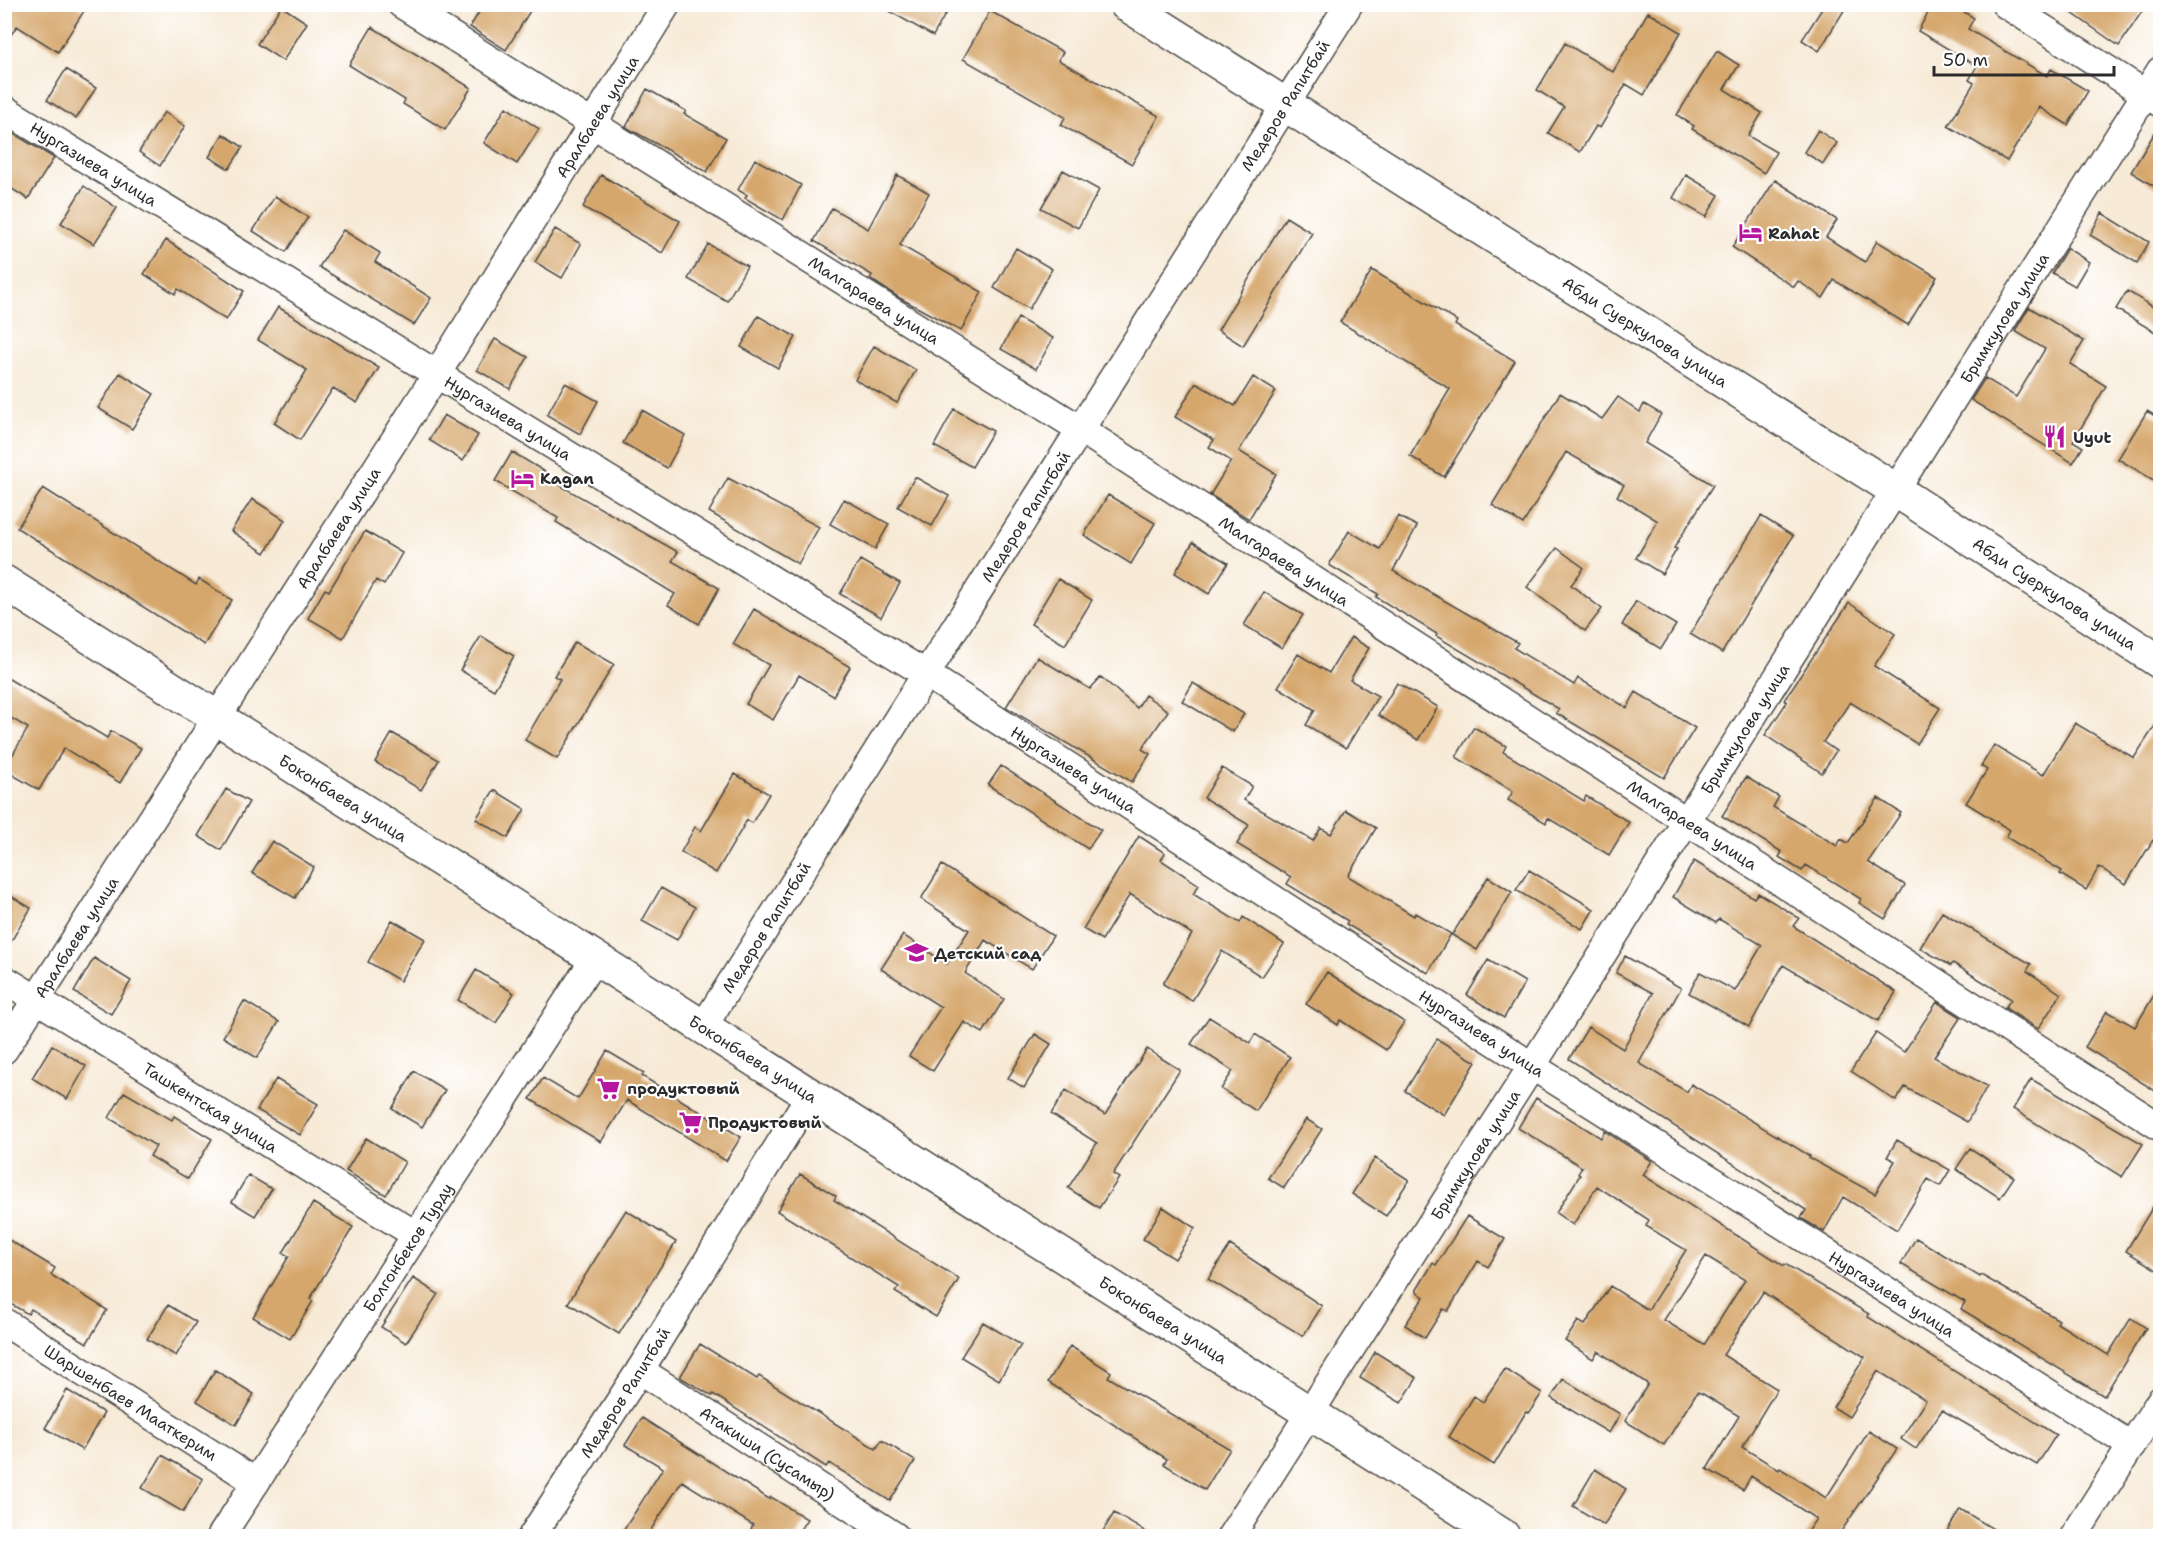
<svg xmlns="http://www.w3.org/2000/svg" width="2165" height="1541" viewBox="0 0 2165 1541" font-family="'Shantell Sans',sans-serif">
<style>
.building{fill:#d6a76d;fill-rule:evenodd}
.lines{fill:none;stroke-linecap:round;stroke-linejoin:round}
.minor-casing{stroke:#4a4845;stroke-width:30}
.tertiary-casing{stroke:#4a4845;stroke-width:36}
.minor{stroke:#fff;stroke-width:27}
.tertiary{stroke:#fff;stroke-width:33}
.labels{text-anchor:middle;stroke-width:4.5;stroke-linejoin:round;paint-order:stroke}
.street-label{font-size:16px;fill:#2b2b2b;stroke:#fff}
.poi-label{font-size:16px;font-weight:bold;fill:#2b2b2b;stroke:#fff;text-anchor:start}
</style>
<rect width="100%" height="100%" fill="#fff"/>
<filter id="ink" filterUnits="userSpaceOnUse"><feTurbulence type="fractalNoise" baseFrequency=".0167" numOctaves="2"/><feDisplacementMap in="SourceGraphic" scale="12" xChannelSelector="R" yChannelSelector="G"/><feConvolveMatrix kernelMatrix="1 2 1 2 8 2 1 2 1" color-interpolation-filters="sRGB"/></filter>
<filter id="wash" filterUnits="userSpaceOnUse"><feTurbulence type="fractalNoise" baseFrequency=".008" numOctaves="4" result="noise"/><feDisplacementMap in="SourceGraphic" scale="24" xChannelSelector="R" yChannelSelector="G"/><feGaussianBlur stdDeviation="1.35" result="paint"/><feColorMatrix in="noise" values="0 0 0 0 0 0 0 0 0 0 0 0 0 0 0 0 0 1.4 0 .05"/><feComposite in="paint" operator="in"/></filter>
<g filter="url(#wash)">
<rect width="100%" height="100%" fill="#f7ead7"/>
<g id="blocks">
<!-- building -->
<path class="building" d="M4 4H75L84 11 58 52 17 26 4 45Z
M484 4H520L530 11 506 50 470 27Z
M877 4H951L933 36Z
M1825 4H1848L1819 51 1802 40Z
M1933 4H1951L1974 18 1968 29 2047 76 2051 69 2088 91 2068 125 2039 107 2007 161 1948 126 1974 83 1969 80 1977 66 1918 31Z
M2059 4H2147L2119 46Z
M281 6 307 23 283 61 257 44Z
M990 11 1063 52 1058 60 1159 116 1132 164 1061 125 1065 117 963 59Z
M1648 12 1681 32 1644 95 1626 84 1600 128 1596 126 1580 152 1548 133 1564 107 1537 90 1565 43 1613 72Z
M372 27 471 88 445 130 403 104 405 100 349 65Z
M1717 51 1739 65 1724 89 1762 113 1748 136 1776 152 1764 173 1692 129 1694 126 1677 115Z
M66 69 96 88 76 119 47 100Z
M647 89 686 111 684 114 726 138 707 172 626 127Z
M506 107 539 129 517 164 484 143Z
M164 112 185 126 160 166 139 152Z
M2160 124V190L2131 172Z
M4 128 54 158 28 199 4 184Z
M1818 130 1837 143 1823 164 1804 152Z
M223 134 243 147 229 169 209 157Z
M755 159 801 185 783 220 745 198 747 195 738 190Z
M1063 170 1099 190 1078 228 1041 208Z
M601 175 680 221 662 253 583 207Z
M897 175 929 193 900 245 982 292 961 331 898 297 870 279 872 275 814 241 832 208 868 229Z
M1686 175 1719 195 1706 217 1673 198Z
M1775 180 1837 220 1826 237 1865 262 1877 241 1937 277 1908 325 1834 280 1823 298 1798 281 1794 287 1732 247Z
M84 186 117 208 94 244 61 223Z
M275 196 308 217 286 252 253 231Z
M2102 213 2149 242 2137 263 2090 235Z
M1286 217 1312 233 1243 346 1218 330Z
M555 229 581 244 562 278 535 262Z
M343 230 380 253 375 262 431 298 414 325 319 267Z
M166 240 244 291 226 320 178 289 175 294 144 274Z
M708 244 747 266 727 301 688 279Z
M1016 248 1052 269 1029 309 994 288Z
M2067 248 2089 262 2075 286 2052 273Z
M1372 270 1457 321 1455 325 1515 361 1444 477 1410 456 1450 389 1340 322Z
M2127 291 2160 311V335L2116 309Z
M278 307 379 368 357 403 333 388 300 440 274 423 307 370 258 340Z
M2029 307 2084 341 2070 364 2106 386 2073 441 2083 447 2073 463 1971 400 1985 378 2016 397 2045 349 2015 331Z
M758 316 796 337 778 368 741 347Z
M1018 318 1053 338 1036 369 1001 349Z
M495 339 528 357 510 389 477 370Z
M874 346 916 370 897 403 855 380Z
M120 373 154 394 132 429 98 408Z
M1253 377 1276 391 1239 451 1276 474 1249 519 1210 495 1231 461 1209 447 1214 440 1175 417 1196 383 1235 406Z
M565 383 598 401 580 434 547 415Z
M1560 393 1602 419 1618 397 1640 412 1644 404 1661 414 1645 443 1713 485 1674 548 1677 549 1662 574 1636 558 1658 521 1617 496 1624 485 1566 452 1523 524 1492 505Z
M954 409 993 431 972 467 934 446Z
M642 410 685 435 667 468 623 443Z
M2147 411 2160 419V484L2118 459Z
M444 415 478 435 463 461 429 440Z
M512 452 549 474 547 478 678 552 672 561 719 588 699 624 668 605 675 594 556 522 558 518 495 481Z
M915 477 949 496 932 526 898 507Z
M728 478 819 527 798 564 709 512Z
M43 488 196 585 199 579 232 600 204 645 17 528Z
M1108 495 1155 523 1131 564 1084 535Z
M252 499 285 520 265 553 231 531Z
M844 499 889 524 875 549 830 524Z
M1398 516 1417 526 1393 571 1518 643 1514 648 1574 685 1578 678 1627 708 1636 692 1695 728 1664 778 1556 713 1559 709 1436 636 1437 634 1376 597 1378 594 1329 565 1349 531 1380 549Z
M1761 516 1793 536 1722 653 1690 634Z
M365 531 402 553 384 585 376 580 343 638 308 618 325 589 329 591Z
M1193 542 1228 563 1209 594 1175 573Z
M1557 548 1584 568 1571 585 1602 609 1585 631 1527 587Z
M860 560 900 583 881 617 840 594Z
M1058 579 1092 600 1065 645 1031 624Z
M1264 592 1303 615 1282 648 1244 625Z
M1636 601 1676 625 1661 649 1622 625Z
M1849 603 1895 634 1874 666 1940 708 1917 744 1850 702 1823 742 1836 751 1822 773 1765 735 1787 702 1784 700Z
M754 609 850 667 833 696 799 675 773 720 746 704 769 665 733 644Z
M481 636 514 656 494 690 460 670Z
M1351 637 1369 648 1350 680 1378 696 1346 748 1306 725 1315 710 1278 687 1298 654 1329 673Z
M575 642 614 664 557 759 525 740 560 679 554 676Z
M1037 657 1090 689 1101 677 1137 708 1145 695 1168 711 1142 749 1150 754 1132 782 1006 707Z
M4 676 107 738 111 731 141 748 120 783 64 748 39 790 4 770 28 728 4 714Z
M1193 683 1244 714 1233 732 1182 701Z
M1397 683 1438 707 1418 740 1378 715Z
M2160 718V844L2153 840 2126 884 2099 867 2086 890 2060 874 2062 871 2006 837 2010 830 1966 803 1987 770 1981 766 1994 745 2043 775 2075 723 2134 758Z
M1474 727 1506 746 1503 752 1584 801 1586 796 1629 822 1609 855 1548 818 1546 823 1508 800 1513 791 1456 757Z
M392 733 439 760 421 790 375 762Z
M1001 766 1101 830 1088 849 988 785Z
M1222 768 1252 786 1244 800 1313 841 1321 828 1331 834 1346 810 1376 828 1348 876 1414 916 1415 913 1451 934 1428 973 1346 924 1348 921 1287 884 1291 877 1237 844 1249 825 1204 798Z
M735 774 769 794 752 823 747 820 716 873 681 852 695 827 701 831Z
M1746 777 1779 797 1773 807 1837 846 1841 839 1848 843 1878 798 1901 813 1868 862 1905 885 1885 919 1859 903 1861 899 1806 865 1802 871 1779 857 1782 852 1722 816Z
M226 789 249 802 221 850 198 836Z
M494 790 525 809 508 838 476 819Z
M1139 836 1165 853 1161 860 1199 885 1193 894 1240 923 1243 917 1284 944 1262 977 1222 951 1192 1001 1163 984 1192 934 1130 894 1102 940 1083 929Z
M272 841 314 867 295 898 252 873Z
M1694 861 1754 898 1758 893 1799 918 1793 926 1896 992 1878 1021 1783 965 1749 1027 1689 993 1700 972 1735 991 1762 945 1719 919 1716 923 1673 897Z
M942 865 1053 936 1032 969 985 940 965 973 1004 999 983 1033 964 1022 933 1071 909 1056 941 1007 881 969 903 935 947 964 969 930 921 899Z
M1529 870 1594 909 1582 929 1516 890Z
M1488 877 1512 892 1477 950 1452 935Z
M661 888 695 907 677 940 642 921Z
M4 892 31 908 4 953Z
M1942 912 2031 964 2027 971 2061 994 2038 1029 2005 1008 2011 999 1953 963 1951 966 1920 948Z
M392 920 425 939 400 981 368 962Z
M1625 956 1681 988 1639 1063 1687 1092 1691 1084 1810 1156 1809 1158 1875 1194 1895 1161 1887 1157 1897 1140 1950 1170 1940 1186 1928 1179 1897 1230 1843 1197 1824 1232 1801 1218 1806 1210 1569 1059 1588 1027 1623 1049 1653 993 1616 973Z
M94 958 131 981 111 1014 74 992Z
M1488 960 1525 982 1504 1018 1467 995Z
M476 970 514 993 496 1023 458 1000Z
M1327 972 1404 1022 1386 1050 1340 1020 1338 1025 1306 1004Z
M2160 985V1094L2085 1047 2107 1011 2135 1027Z
M244 1001 279 1022 257 1058 223 1037Z
M1937 1002 1961 1017 1934 1057 1987 1086 1967 1122 1905 1087 1896 1101 1851 1071 1876 1033 1904 1052Z
M1209 1017 1250 1043 1255 1034 1290 1057 1256 1111 1221 1089 1233 1071 1191 1044Z
M1035 1034 1051 1044 1024 1088 1008 1078Z
M1437 1039 1476 1062 1444 1115 1405 1091Z
M52 1045 86 1066 67 1099 32 1078Z
M1147 1049 1180 1070 1113 1174 1119 1178 1099 1208 1068 1188 1097 1143 1051 1114 1066 1090 1105 1115Z
M607 1051 644 1073 642 1076 741 1137 726 1161 627 1100 601 1142 530 1099 543 1078 578 1099Z
M414 1071 445 1090 422 1127 392 1109Z
M276 1079 318 1104 300 1135 257 1110Z
M2031 1079 2143 1144 2122 1177 2013 1109Z
M124 1092 172 1120 174 1116 212 1139 188 1179 150 1156 156 1146 109 1118Z
M1536 1098 1601 1138 1605 1131 1652 1161 1643 1175 1784 1266 1785 1264 1869 1314 1868 1317 2056 1435 2037 1465 1942 1410 1916 1449 1901 1439 1926 1400 1878 1371 1849 1417 1833 1407 1865 1357 1763 1292 1723 1355 1777 1389 1742 1447 1779 1470 1780 1468 1826 1498 1869 1431 1897 1449 1838 1536H1804L1816 1519 1751 1476 1743 1490 1707 1469 1739 1416 1703 1394 1697 1392 1664 1445 1625 1421 1648 1384 1598 1351 1593 1359 1565 1341 1578 1321 1585 1325 1610 1286 1648 1310 1686 1250 1646 1226 1649 1220 1597 1186 1573 1225 1556 1213 1580 1175 1578 1174 1582 1167 1518 1128ZM1706 1256 1745 1280 1704 1345 1664 1320Z
M1306 1119 1322 1129 1284 1188 1268 1178Z
M366 1138 405 1162 386 1195 346 1171Z
M1970 1148 2014 1177 2000 1198 1956 1169Z
M1375 1158 1409 1180 1386 1216 1352 1194Z
M800 1174 836 1196 834 1200 959 1279 936 1317 895 1292 899 1287 777 1211Z
M248 1175 272 1189 255 1216 232 1202Z
M2160 1195V1272L2126 1251Z
M313 1203 353 1227 310 1299 313 1301 290 1339 253 1317 289 1256 283 1253Z
M1163 1207 1195 1228 1175 1259 1143 1239Z
M626 1210 676 1242 619 1334 568 1303Z
M1467 1216 1505 1239 1488 1267 1478 1261 1448 1311 1443 1309 1425 1338 1405 1325 1424 1297 1416 1291 1433 1263 1436 1265Z
M4 1237 55 1268 51 1275 107 1310 87 1343 31 1309 28 1314 4 1300Z
M1916 1238 1980 1277 1981 1275 2037 1307 2059 1320 2057 1323 2108 1355 2131 1318 2146 1328 2104 1396 1961 1309 1965 1302 1901 1264Z
M1230 1245 1322 1306 1303 1336 1208 1279Z
M413 1278 438 1294 406 1343 381 1327Z
M168 1305 196 1322 176 1356 147 1339Z
M983 1322 1021 1345 999 1380 961 1357Z
M700 1344 757 1379 759 1376 876 1449 882 1440 915 1461 890 1501 829 1463 826 1467 713 1394 712 1396 680 1377Z
M1070 1346 1111 1372 1108 1377 1230 1449 1205 1490 1164 1464 1167 1459 1048 1382Z
M1375 1352 1417 1378 1401 1403 1360 1378Z
M1505 1369 1542 1393 1529 1413 1526 1412 1494 1465 1449 1437 1474 1396 1483 1402Z
M215 1370 254 1394 236 1425 197 1401Z
M1563 1379 1620 1414 1609 1433 1551 1398Z
M67 1390 104 1413 82 1450 45 1428Z
M642 1418 769 1499 771 1497 807 1519 796 1536H762L751 1529 753 1525 682 1481 647 1536H620L663 1468 625 1445Z
M162 1455 203 1479 183 1512 142 1488Z
M1595 1469 1626 1489 1604 1525 1573 1506Z
M1960 1509 2005 1536H1944Z
M1114 1513 1153 1536H1100Z"/>
</g>
</g>
<g filter="url(#ink)">
<use href="#blocks" fill-opacity="0" stroke="#4a4845" stroke-width="1.5"/>
<g class="lines">
<defs>
<g id="minor">
<path id="s1" d="M401 4 1080 429 2160 1127"/>
<path d="M2005 4 2160 103"/>
<path id="s2" d="M4 109 926 674 1532 1066 2132 1446"/>
<path id="s3" d="M4 979 416 1235"/>
<path id="s4" d="M703 1027 1349 4"/>
<path id="s5" d="M4 1050 438 372 667 4"/>
<path id="s6" d="M4 1322 256 1482"/>
<path id="s7" d="M640 1370 895 1536"/>
<path id="s8" d="M221 1536 595 958"/>
<path id="s9" d="M532 1536 640 1370 810 1095"/>
<path id="s10" d="M1231 1536 1532 1066 2160 71"/>
<path d="M2074 1536 2160 1401"/>
</g>
<g id="tertiary">
<path id="s11" d="M1126 4 1897 491 2160 662"/>
<path id="s12" d="M4 582 1503 1536"/>
</g>
</defs>
<!-- minor casing -->
<use href="#minor" class="minor-casing"/>
<!-- tertiary casing -->
<use href="#tertiary" class="tertiary-casing"/>
<!-- minor -->
<use href="#minor" class="minor"/>
<!-- tertiary -->
<use href="#tertiary" class="tertiary"/>
</g>
</g>
<!-- icons -->
<defs>
<symbol id="hotel-bare" viewBox="-9 -9 18 18"><path d="M-6-4.5h1.5V1H6V5H4.5V3h-9V5H-6ZM-4 0a1.8 1.8 0 1 1 3.6 0ZM.5 0V-2.5h3Q6-2.5 6 0Z" fill="#b5179e" stroke="#fff" stroke-width="2.5" paint-order="stroke"/></symbol>
<symbol id="restaurant-bare" viewBox="-9 -9 18 18"><path d="M-5-6h1v4h1v-4h1v4h1v-4h1v5L-1.5 .5V6h-2V.5L-5-1ZM5-6V6H3V1.5H1.5Q1.5-4 5-6Z" fill="#b5179e" stroke="#fff" stroke-width="2.5" paint-order="stroke"/></symbol>
<symbol id="school-bare" viewBox="-9 -9 18 18"><path d="M0-5L7-2L0 1L-7-2ZM-4 1L0 2.5L4 1V4Q0 6-4 4Z" fill="#b5179e" stroke="#fff" stroke-width="2.5" paint-order="stroke"/></symbol>
<symbol id="supermarket-bare" viewBox="-9 -9 18 18"><path d="M-6-5.5h2.5l.6 2H6L4.5 2H-2.5L-4.4-4H-6ZM-1.5 3.2a1.3 1.3 0 1 0 .1 0ZM3 3.2a1.3 1.3 0 1 0 .1 0Z" fill="#b5179e" stroke="#fff" stroke-width="2.5" paint-order="stroke"/></symbol>
</defs>
<g fill-rule="evenodd">
<use href="#hotel-bare" x="1734" y="216" width="33" height="33"/>
<use href="#restaurant-bare" x="2038" y="420" width="33" height="33"/>
<use href="#hotel-bare" x="506" y="462" width="33" height="33"/>
<use href="#school-bare" x="900" y="936" width="33" height="33"/>
<use href="#supermarket-bare" x="592" y="1072" width="33" height="33"/>
<use href="#supermarket-bare" x="674" y="1106" width="33" height="33"/>
</g>
<g class="labels">
<!-- street labels -->
<g class="street-label">
<text dy="6" stroke="none"><textPath href="#s4" startOffset="1090">Медеров Рапитбай</textPath></text>
<text dy="6" stroke="none"><textPath href="#s5" startOffset="1106">Аралбаева улица</textPath></text>
<text dy="6" stroke="none"><textPath href="#s2" startOffset="105">Нургазиева улица</textPath></text>
<text dy="6" stroke="none"><textPath href="#s1" startOffset="558">Малгараева улица</textPath></text>
<text dy="6" stroke="none"><textPath href="#s10" startOffset="1443">Бримкулова улица</textPath></text>
<text dy="6" stroke="none"><textPath href="#s11" startOffset="614">Абди Суеркулова улица</textPath></text>
<text dy="6" stroke="none"><textPath href="#s2" startOffset="591">Нургазиева улица</textPath></text>
<text dy="6" stroke="none"><textPath href="#s4" startOffset="604">Медеров Рапитбай</textPath></text>
<text dy="6" stroke="none"><textPath href="#s5" startOffset="620">Аралбаева улица</textPath></text>
<text dy="6" stroke="none"><textPath href="#s1" startOffset="1044">Малгараева улица</textPath></text>
<text dy="6" stroke="none"><textPath href="#s11" startOffset="1100">Абди Суеркулова улица</textPath></text>
<text dy="6" stroke="none"><textPath href="#s10" startOffset="957">Бримкулова улица</textPath></text>
<text dy="6" stroke="none"><textPath href="#s2" startOffset="1257">Нургазиева улица</textPath></text>
<text dy="6" stroke="none"><textPath href="#s12" startOffset="402">Боконбаева улица</textPath></text>
<text dy="6" stroke="none"><textPath href="#s1" startOffset="1530">Малгараева улица</textPath></text>
<text dy="6" stroke="none"><textPath href="#s4" startOffset="118">Медеров Рапитбай</textPath></text>
<text dy="6" stroke="none"><textPath href="#s5" startOffset="134">Аралбаева улица</textPath></text>
<text dy="6" stroke="none"><textPath href="#s2" startOffset="1743">Нургазиева улица</textPath></text>
<text dy="6" stroke="none"><textPath href="#s12" startOffset="888">Боконбаева улица</textPath></text>
<text dy="6" stroke="none"><textPath href="#s3" startOffset="243">Ташкентская улица</textPath></text>
<text dy="6" stroke="none"><textPath href="#s10" startOffset="453">Бримкулова улица</textPath></text>
<text dy="6" stroke="none"><textPath href="#s8" startOffset="344">Болгонбеков Турду</textPath></text>
<text dy="6" stroke="none"><textPath href="#s2" startOffset="2229">Нургазиева улица</textPath></text>
<text dy="6" stroke="none"><textPath href="#s12" startOffset="1374">Боконбаева улица</textPath></text>
<text dy="6" stroke="none"><textPath href="#s9" startOffset="171">Медеров Рапитбай</textPath></text>
<text dy="6" stroke="none"><textPath href="#s6" startOffset="150">Шаршенбаев Мааткерим</textPath></text>
<text dy="6" stroke="none"><textPath href="#s7" startOffset="152">Атакиши (Сусамыр)</textPath></text>
</g>
<!-- poi labels -->
<g class="poi-label">
<text x="1768" y="239">Rahat</text>
<text x="2073" y="443">Uyut</text>
<text x="540" y="484">Kagan</text>
<text x="934" y="959">Детский сад</text>
<text x="627" y="1094">продуктовый</text>
<text x="708" y="1128">Продуктовый</text>
</g>
</g>
<!-- margin -->
<rect width="2165" height="1541" fill="none" stroke="#fff" stroke-width="24"/>
<!-- scale -->
<path d="M1934 66v9h180v-9" fill="none" stroke="#2b2b2b" stroke-width="3"/>
<text x="1943" y="66" font-size="18" fill="#2b2b2b" stroke="#ffffff" stroke-width="4.5" paint-order="stroke">50 m</text>
</svg>
